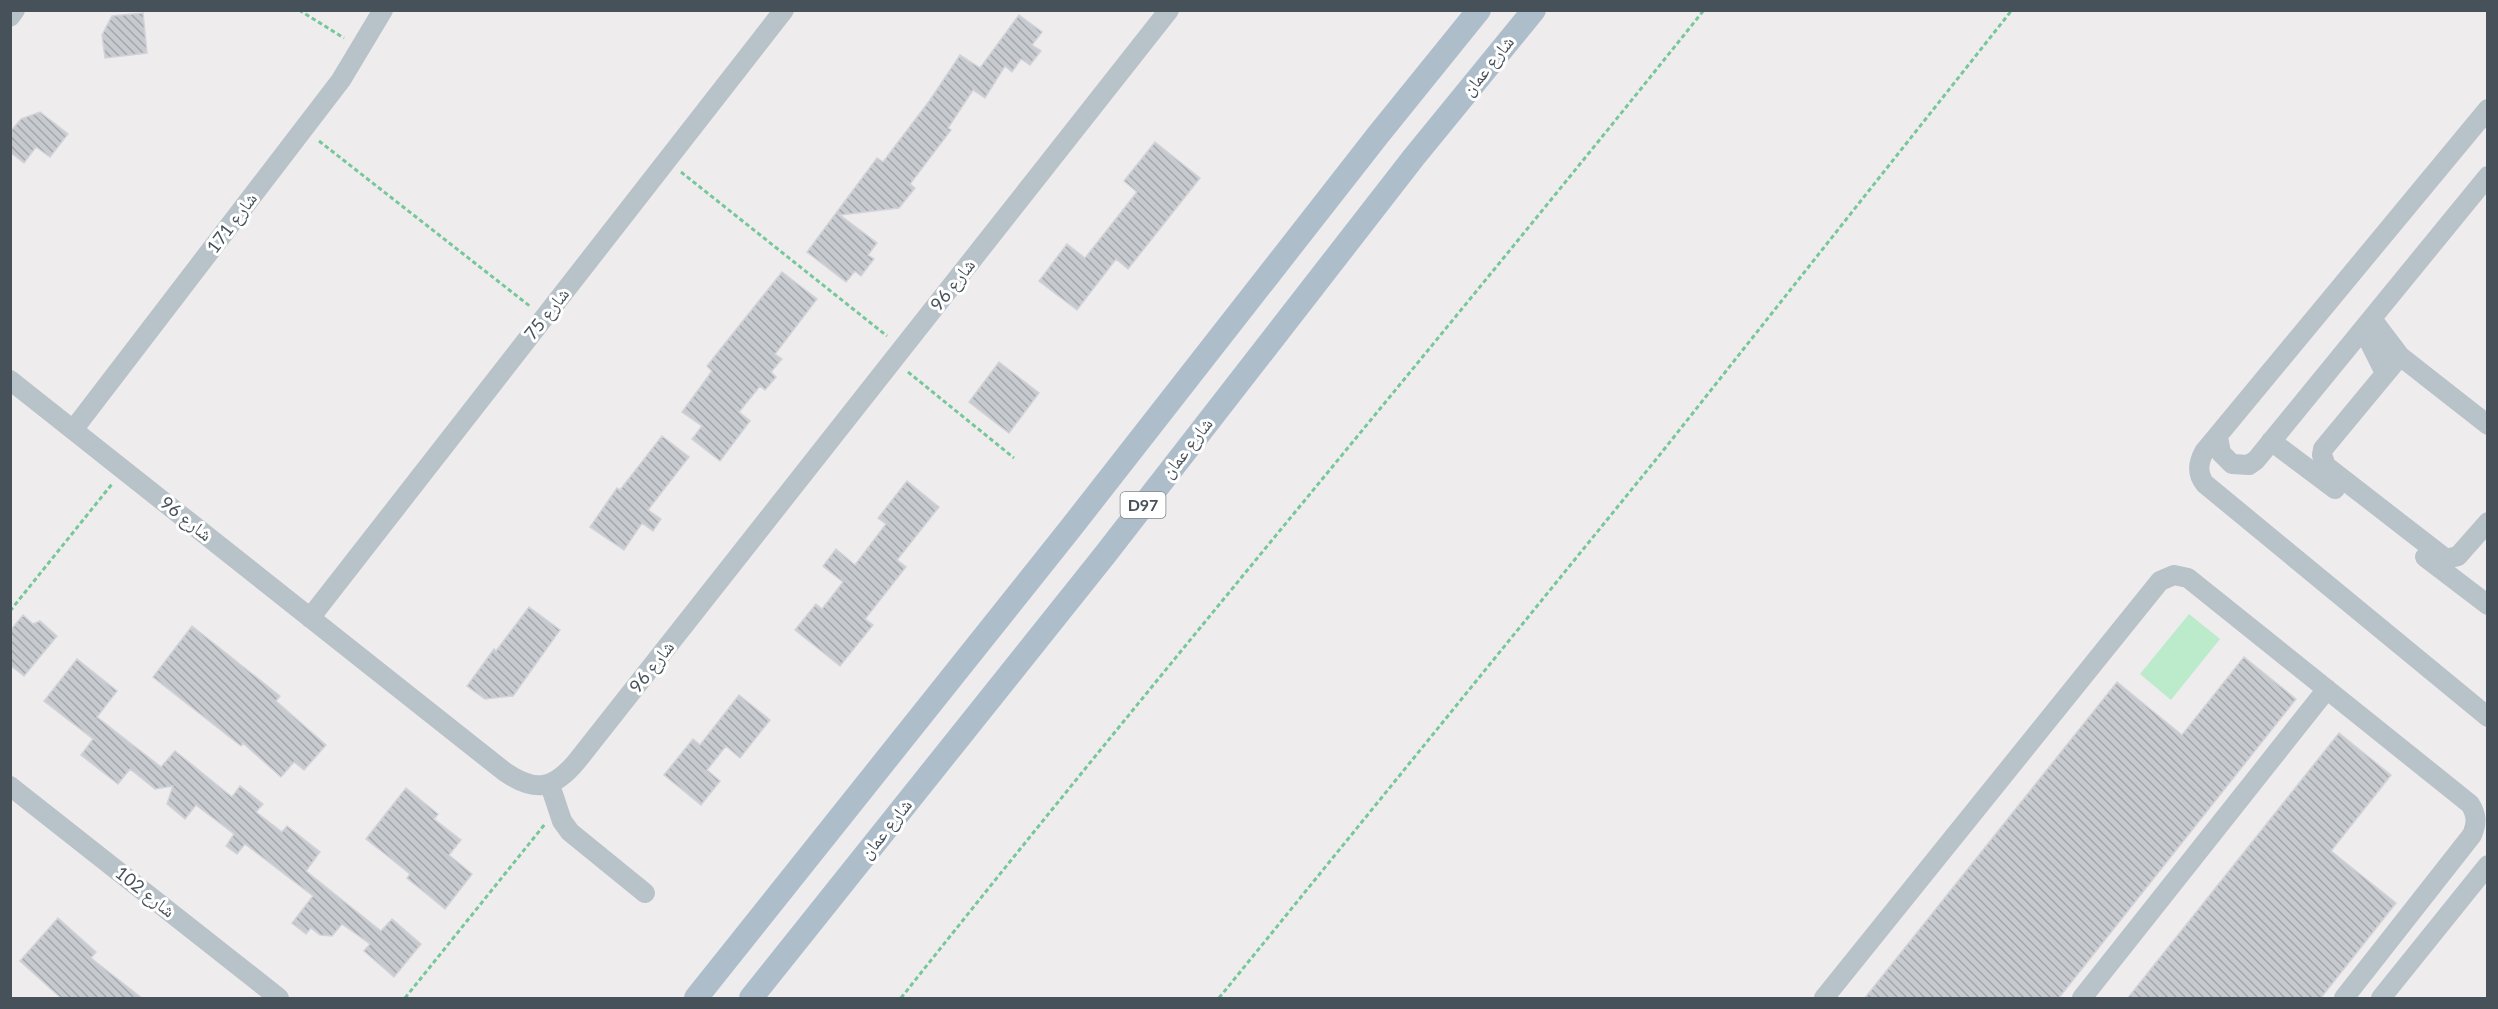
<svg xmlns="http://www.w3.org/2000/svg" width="2498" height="1009" viewBox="0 0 2498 1009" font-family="Lato,'Noto Naskh Arabic',sans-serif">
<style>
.grass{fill:#bcebcb}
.building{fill:url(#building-back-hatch);stroke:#d1d3d8;stroke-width:1.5}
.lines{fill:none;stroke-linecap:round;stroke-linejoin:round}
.path{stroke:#76c799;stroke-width:3;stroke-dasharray:4.5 3;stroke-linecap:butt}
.minor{stroke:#b8c2c9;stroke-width:20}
.major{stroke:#adbeca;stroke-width:24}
.labels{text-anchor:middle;stroke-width:6;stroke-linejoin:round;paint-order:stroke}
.shield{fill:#fff;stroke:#7e858b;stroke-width:1.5}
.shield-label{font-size:16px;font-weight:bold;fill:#465159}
.street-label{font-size:18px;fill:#465159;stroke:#fff}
</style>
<defs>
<pattern id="building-back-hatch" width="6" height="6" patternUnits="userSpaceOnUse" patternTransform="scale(1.5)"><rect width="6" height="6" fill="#c7cacf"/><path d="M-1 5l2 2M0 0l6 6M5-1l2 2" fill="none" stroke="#a3a6ab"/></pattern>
</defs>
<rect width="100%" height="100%" fill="#efeced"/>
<!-- grass -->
<path class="grass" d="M2189 614 2220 639 2171 700 2140 674Z"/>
<!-- building -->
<path class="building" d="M143 13 147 53 105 58 102 35 112 16Z
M1019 15 1042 32 1032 45 1041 51 1030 65 1021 59 1012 72 1005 66 985 98 973 90 948 128 951 130 910 184 915 188 899 208 840 215 877 243 868 255 874 259 861 276 855 271 846 282 807 252 877 158 883 162 930 100 960 55 980 68Z
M40 112 68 134 50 157 36 147 24 163 10 152V132L21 119Z
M1155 142 1200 178 1128 269 1116 259 1077 310 1039 281 1067 244 1085 258 1137 192 1124 181Z
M782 272 817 299 775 354 782 359 771 372 776 377 765 390 760 386 739 412 750 421 720 461 692 439 702 426 682 412 712 371 707 366Z
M999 362 1039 393 1009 433 969 402Z
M662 436 689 457 648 510 661 519 653 531 642 523 624 550 590 527 617 488 620 490Z
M907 481 939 507 897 560 906 567 865 619 873 625 840 666 795 630 816 604 822 609 843 582 823 566 836 549 855 565 886 524 878 518Z
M529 607 560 630 513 696 485 699 467 686 494 649 496 651Z
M23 615 33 624 40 621 57 636 24 676 10 665V631Z
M192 626 280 696 276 701 326 745 304 770 294 762 281 777 243 743 241 746 153 677Z
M2244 657 2296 699 2058 999H1864L2117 682 2182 735Z
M77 659 117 691 97 717 161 767 175 751 232 797 240 786 263 804 256 812 282 832 287 826 320 852 306 871 381 931 392 919 421 944 394 977 364 951 370 944 342 924 332 936 320 935 311 928 306 934 292 923 313 896 245 844 237 854 226 846 234 834 196 805 185 819 167 804 173 786 155 789 130 769 118 784 81 755 93 739 44 701Z
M739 695 770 720 740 758 726 746 707 770 720 781 701 805 664 775 693 739 700 745Z
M2339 733 2391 775 2331 851 2396 903 2320 999H2127Z
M406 788 438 814 434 819 461 840 449 855 472 874 445 909 407 878 410 874 366 839Z
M58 918 96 952 91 958 143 999H62L20 961Z"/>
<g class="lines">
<!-- path -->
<path class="path" d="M299 10 344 38
M319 141 531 307
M681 172 887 336
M908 372 1014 458
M10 611 112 484
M405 998 545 824
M901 998C1164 666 1439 342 1704 10
M1219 998 1658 457 2012 10"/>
<!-- minor -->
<path class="minor" d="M10 17 15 10
M2488 109 2204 452C2198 463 2197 474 2205 484L2488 717
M2372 319 2400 356 2488 425
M2363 329 2385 373
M2400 356 2323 449 2322 455 2326 466 2446 559 2458 556 2488 522
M10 380 505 772C536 793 554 789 577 761L1169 10
M73 430 341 80 383 10
M2218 437 2221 453 2232 464 2249 465 2256 460 2488 176
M2271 441 2335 489
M2425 557 2488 605
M310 618 784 10
M550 785 562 821 570 832 645 893
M10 786 279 998
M1824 998 2160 581 2174 575 2188 578 2470 804C2477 815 2477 823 2472 835L2344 998
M2082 998 2327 689
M2381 998 2488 865"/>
<!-- major -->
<path class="major" d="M696 998 1070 529 1378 135 1479 10
M751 998 1104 556 1414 157 1534 10"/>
</g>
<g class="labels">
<!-- shield labels -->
<rect class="shield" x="1120.5" y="492" width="45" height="26" rx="4.5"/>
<g class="shield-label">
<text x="1143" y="511">D97</text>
</g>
<!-- street labels -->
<g class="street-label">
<text transform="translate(1488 66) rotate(-51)" y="6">شارع عمان</text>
<text transform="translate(232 223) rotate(-53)" y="6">شارع 171</text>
<text transform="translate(953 285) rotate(-52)" y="6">شارع 96</text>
<text transform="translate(547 314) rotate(-52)" y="6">شارع 75</text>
<text transform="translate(1187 448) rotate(-52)" y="6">شارع عمان</text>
<text transform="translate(186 519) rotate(38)" y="6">شارع 96</text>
<text transform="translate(652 667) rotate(-52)" y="6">شارع 96</text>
<text transform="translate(886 829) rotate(-51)" y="6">شارع عمان</text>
<text transform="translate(145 892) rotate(38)" y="6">شارع 102</text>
</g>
</g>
<!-- border -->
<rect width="2498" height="1009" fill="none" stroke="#465159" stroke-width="24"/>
</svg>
